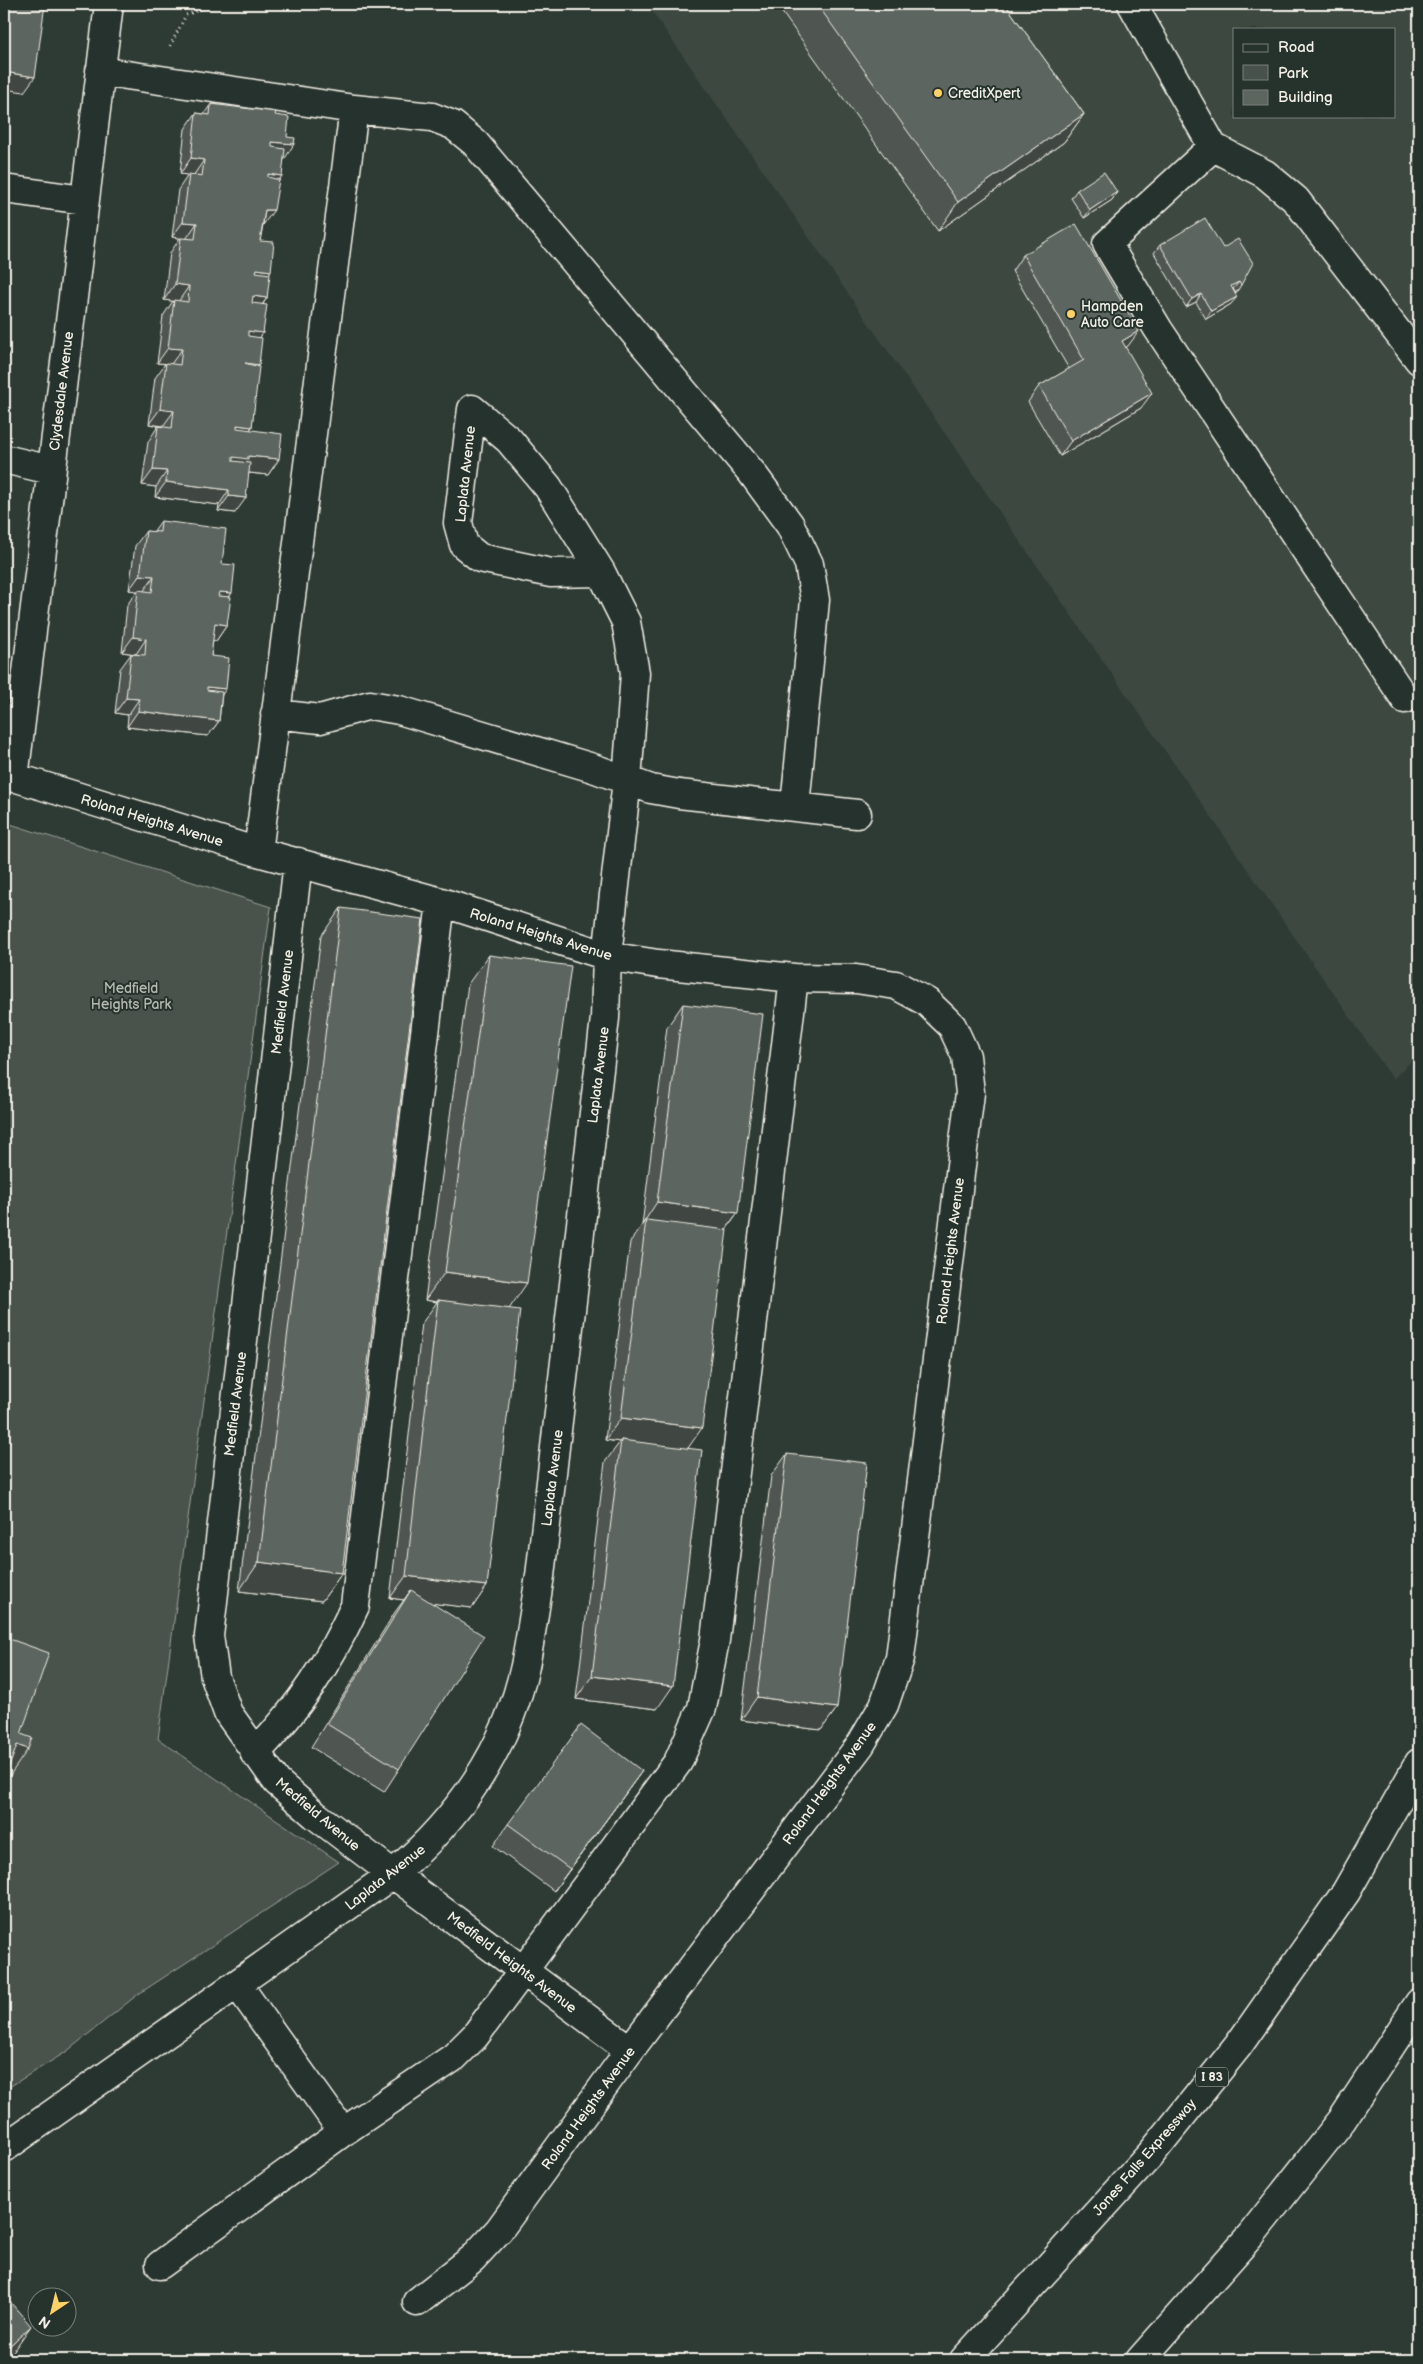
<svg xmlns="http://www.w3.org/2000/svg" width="1423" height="2364" viewBox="0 0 1423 2364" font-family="'Balsamiq Sans',sans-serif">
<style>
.built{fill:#3c4841;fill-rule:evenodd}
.green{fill:#48524c;stroke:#9ea29a}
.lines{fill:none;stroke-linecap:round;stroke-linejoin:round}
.minor-casing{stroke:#f4f1e8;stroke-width:31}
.highway-casing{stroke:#f4f1e8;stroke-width:31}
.path{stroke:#f4f1e8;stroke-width:3;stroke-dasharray:1 4;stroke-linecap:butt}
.minor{stroke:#26332d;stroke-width:28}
.highway{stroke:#26332d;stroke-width:28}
.wall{fill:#4f5751;stroke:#f4f1e8}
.shaded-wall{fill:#404742;stroke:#f4f1e8}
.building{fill:#5c655e;stroke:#f4f1e8}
.poi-dot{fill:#ffd166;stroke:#26332d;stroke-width:2}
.labels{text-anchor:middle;stroke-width:4;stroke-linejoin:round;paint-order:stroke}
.shield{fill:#26332d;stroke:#b6b8b0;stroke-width:1}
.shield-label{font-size:12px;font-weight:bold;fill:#f4f1e8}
.poi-label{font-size:14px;fill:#f4f1e8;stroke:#26332d;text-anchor:start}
.street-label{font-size:14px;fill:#f4f1e8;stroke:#26332d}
.park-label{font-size:14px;fill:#b8b9b1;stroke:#26332d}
</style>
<rect width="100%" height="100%" fill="#2e3b34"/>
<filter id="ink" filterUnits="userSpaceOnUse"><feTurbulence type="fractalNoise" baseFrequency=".02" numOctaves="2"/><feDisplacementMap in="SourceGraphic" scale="10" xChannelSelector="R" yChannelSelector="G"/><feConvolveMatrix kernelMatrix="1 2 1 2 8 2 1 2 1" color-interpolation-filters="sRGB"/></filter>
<g filter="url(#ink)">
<!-- built -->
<path class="built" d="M647 4H1419V1053L1393 1079ZM1234 29H1394V116H1234Z"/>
<!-- green -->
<path class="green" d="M4 822 271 907 158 1739 339 1862 137 1995 66 2052 4 2090Z"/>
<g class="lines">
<defs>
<path id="minor" d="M1132 4 1213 147 1107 244 1158 329 1405 699
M100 71 354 109 432 117 453 125 475 143 752 473 790 525 809 564 815 600 795 806
M1213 147 1265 174 1296 200 1419 360
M4 189 84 200
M4 459 51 470
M275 714 320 719 370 705 399 710 593 768 651 789 679 794 857 814
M4 774 258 852 441 902 607 956 658 964 794 978 856 979 896 985 927 1002 952 1026 966 1056 970 1093 900 1658 884 1705 861 1744 630 2050 499 2230 472 2259 417 2302
M14 778 109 4
M258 852 354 109
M298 862 209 1636 215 1677 228 1713 277 1782 315 1815 393 1874 630 2050
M255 1754C299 1707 328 1665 355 1606L441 902
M238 1985 343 2132
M4 2148 393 1874C457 1820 507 1750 525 1666 531 1636 535 1606 540 1576L605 1018 607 956 627 780 635 673 626 622 601 572 548 487 509 440 472 409 458 523 464 545 480 558 551 573 601 572
M160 2265 343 2132 454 2057 475 2036 678 1762 702 1708 715 1640 794 978"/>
<path id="highway" d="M964 2360 1151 2154 1238 2046 1346 1892 1419 1763
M1140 2360 1251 2235 1342 2120 1419 2003"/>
</defs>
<!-- minor casing -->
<use href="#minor" class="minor-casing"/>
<!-- highway casing -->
<use href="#highway" class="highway-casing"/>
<!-- path -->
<path class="path" d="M170 46 186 15 214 4"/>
<!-- minor -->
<use href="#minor" class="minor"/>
<!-- highway -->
<use href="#highway" class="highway"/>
</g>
<!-- wall -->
<path class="wall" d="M776 4H1005L1084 114 1064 142 938 231Z
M211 104 275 115 284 159 279 181 263 225 260 241 268 274 267 298 263 304V333L260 337 259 365 258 366 252 427 250 430 279 459 268 475 249 473 235 513 218 511 219 505 155 497 156 487 142 485 148 442 158 426 163 427 149 424 155 378 165 364 157 363 163 316 173 301 164 300 170 253 180 238 172 237 178 190 188 175 180 174 185 129 196 113 204 114Z
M1077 190 1117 192 1112 200 1084 218 1071 198Z
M1160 245 1223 248 1241 285 1236 293 1233 289V290L1231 304 1206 319 1196 302 1186 307 1154 253Z
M1023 255 1128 346 1126 348 1141 408 1060 456 1028 402 1039 386 1069 369 1012 271Z
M161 521 222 564 229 597 227 625 216 641 213 640 211 656 222 694 219 721 208 736 127 727 128 715 115 713 120 669 131 654H136L122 652 127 605 137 591 129 590 135 546 146 531 153 532Z
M341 908 342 1573 322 1601 239 1591 321 936Z
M489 955 509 1309 487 1586 472 1608 432 1603 399 1769 384 1792 311 1747 395 1612 404 1600 390 1598 422 1323 437 1302 425 1300 468 984Z
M683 1004 738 1213 726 1230 687 1448 657 1709 576 1699 605 1462 620 1442 605 1440 630 1242 642 1225 667 1027Z
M787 1454 837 1708 821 1730 741 1720 771 1476Z
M626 1793 554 1891 493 1846 508 1824Z"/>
<!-- shaded-wall -->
<path class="shaded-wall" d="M4 72 35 77 24 92 4 89Z
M1084 114 1064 142 938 231 958 202Z
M272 142 294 144 284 160 261 157Z
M191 158 204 160 193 176 180 174Z
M268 174 282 176 271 191 257 190Z
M1117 192 1112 200 1084 218 1090 210Z
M265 210H274L263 225Z
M183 222 197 223 186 239 172 237Z
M257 269 271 271 260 286 246 285Z
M1239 282 1233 289 1225 294 1231 286Z
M175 284 189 286 178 302 164 300Z
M1201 294 1196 302 1186 307 1192 299Z
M253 296 267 298 256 313 243 312Z
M1237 297 1231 304 1206 319 1211 311Z
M248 331 263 333 252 349 238 347Z
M1139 331 1128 346 1111 357 1122 341Z
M168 348 182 349 171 364 157 363Z
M1152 393 1141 408 1060 456 1071 441Z
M160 409 174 411 163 426 149 424Z
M237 425 252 427 241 442 226 441Z
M248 456 279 459 268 475 240 472 222 473 233 457Z
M153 470 167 471 156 487 142 485Z
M166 482 229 490 219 505 155 497Z
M229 496 246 498 235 513 218 511Z
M140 575 154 576 143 592 129 590Z
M219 592 232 593 221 609 208 607Z
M215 623 227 625 216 641 204 639Z
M133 637 146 639 136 654 122 652Z
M207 687 226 689 215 704 197 702Z
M126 698 139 699 128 715 115 713Z
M138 711 219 721 208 736 127 727Z
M657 1202 738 1213 722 1235 646 1220 642 1225Z
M445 1272 527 1283 507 1312 438 1300 437 1302 425 1300Z
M621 1418 702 1428 686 1451 621 1440 620 1442 605 1440Z
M259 1562 342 1573 322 1601 239 1591Z
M406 1576 487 1586 472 1608 404 1600 411 1590 404 1600 390 1598Z
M592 1676 673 1686 657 1709 576 1699Z
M757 1697 837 1708 821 1730 741 1720Z
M17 1745 28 1749 8 1778 4 1776Z
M642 1771 626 1793 554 1891 570 1869Z
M31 2326 7 2360H4V2351Z"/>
<!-- building -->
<path class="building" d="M4 4H45L35 77 4 72Z
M817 4H1005L1084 114 958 202Z
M211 104 276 112 275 115 289 117 287 137 295 138 294 144 272 142V147L285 149 282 176 268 174V177L279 180 274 210H265L260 241 274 242 271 271 257 269 256 272 270 274 267 298 253 296 252 303 267 305 263 333 248 331V336L262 338 259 365 245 363 259 367 252 427 237 425V428L282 434 279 459 248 456V459L233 457V461L250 463 246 498 229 496V490L166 482 167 471 153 470 158 426 172 428 173 418 174 411 160 409 166 363 180 365 182 349 168 348 174 300 188 302 189 286 175 284 181 238 195 239 197 223 183 222 189 174 202 176 203 169 204 160 191 158 196 113 210 115Z
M1104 172 1117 192 1090 210 1077 190Z
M1205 218 1223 248 1238 239 1253 263 1241 285 1239 282 1231 286 1237 297 1211 311 1201 294 1192 299 1160 245Z
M1076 224 1139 331 1122 341 1152 393 1071 441 1039 386 1084 360 1023 255Z
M4 353 9 354 6 372H4Z
M161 521 226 529 222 564 235 565 232 593 219 592 218 596 231 597 227 625 215 623 211 656 229 658 226 689 207 687V690L222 692 219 721 138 711 139 699 126 698 131 654 145 655 146 639 133 637 138 590 152 592 154 576 140 575 146 531 160 532Z
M341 908 423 919 342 1573 259 1562Z
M489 955 571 966 527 1283 445 1272Z
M683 1004 763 1014 738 1213 657 1202Z
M646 1220 727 1230 702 1428 621 1418Z
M438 1300 520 1310 487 1586 406 1576Z
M621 1440 702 1450 673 1686 592 1676Z
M787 1454 867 1463 837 1708 757 1697Z
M411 1590 484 1636 399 1769 327 1724Z
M4 1637 49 1653 21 1734 32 1738 28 1749 17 1745 4 1781Z
M581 1725 642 1771 570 1869 508 1824Z
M4 2295 31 2326 4 2351Z"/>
</g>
<!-- markers -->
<g class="poi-dot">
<circle cx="938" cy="93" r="5"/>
<circle cx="1071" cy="314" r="5"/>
</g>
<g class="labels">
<!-- shield labels -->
<rect class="shield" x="1196" y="2067.5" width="32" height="19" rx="4"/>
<g class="shield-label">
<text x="1212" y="2081">I 83</text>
</g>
<!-- poi labels -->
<g class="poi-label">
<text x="948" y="98">CreditXpert</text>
<text x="1081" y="311">Hampden<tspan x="1081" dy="16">Auto Care</tspan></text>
</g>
<!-- street labels -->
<g class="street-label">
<text transform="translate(61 391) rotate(-83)" y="5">Clydesdale Avenue</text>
<text transform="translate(465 474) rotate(-84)" y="5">Laplata Avenue</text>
<text transform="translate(152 820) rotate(17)" y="5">Roland Heights Avenue</text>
<text transform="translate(541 934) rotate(17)" y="5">Roland Heights Avenue</text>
<text transform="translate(282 1002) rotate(-83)" y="5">Medfield Avenue</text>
<text transform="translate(598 1075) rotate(-83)" y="5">Laplata Avenue</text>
<text transform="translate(950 1251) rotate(-83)" y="5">Roland Heights Avenue</text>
<text transform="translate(235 1404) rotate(-83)" y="5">Medfield Avenue</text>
<text transform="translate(552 1478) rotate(-83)" y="5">Laplata Avenue</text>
<text transform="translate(829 1783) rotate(-54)" y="5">Roland Heights Avenue</text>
<text transform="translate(318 1814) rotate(40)" y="5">Medfield Avenue</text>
<text transform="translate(385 1877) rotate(-38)" y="5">Laplata Avenue</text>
<text transform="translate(512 1962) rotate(37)" y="5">Medfield Heights Avenue</text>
<text transform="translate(588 2108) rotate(-54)" y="5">Roland Heights Avenue</text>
<text transform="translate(1144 2157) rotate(-49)" y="5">Jones Falls Expressway</text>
</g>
<!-- park labels -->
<g class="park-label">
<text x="131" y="993">Medfield<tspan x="131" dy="16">Heights Park</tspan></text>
</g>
</g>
<!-- margin -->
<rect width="1423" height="2364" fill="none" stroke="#26332d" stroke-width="20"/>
<rect x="10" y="10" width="1403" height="2344" fill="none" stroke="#f4f1e8" stroke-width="2" filter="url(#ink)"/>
<!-- legend -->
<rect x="1233" y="28" width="162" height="90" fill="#26332d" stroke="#787f78"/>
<rect x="1243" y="44" width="25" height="8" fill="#26332d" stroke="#787f78"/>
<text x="1278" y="52" font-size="15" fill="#f4f1e8">Road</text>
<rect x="1243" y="65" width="25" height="15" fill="#48524c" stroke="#787f78"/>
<text x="1278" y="78" font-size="15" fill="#f4f1e8">Park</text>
<rect x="1243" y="90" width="25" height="15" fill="#5c655e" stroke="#787f78"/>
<text x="1278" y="102" font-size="15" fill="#f4f1e8">Building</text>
<!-- north arrow -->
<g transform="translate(52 2312) rotate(215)"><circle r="24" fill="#26332d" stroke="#787f78"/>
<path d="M0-4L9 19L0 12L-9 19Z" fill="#ffd166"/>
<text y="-8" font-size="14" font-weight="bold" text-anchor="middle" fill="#f4f1e8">N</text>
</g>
</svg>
